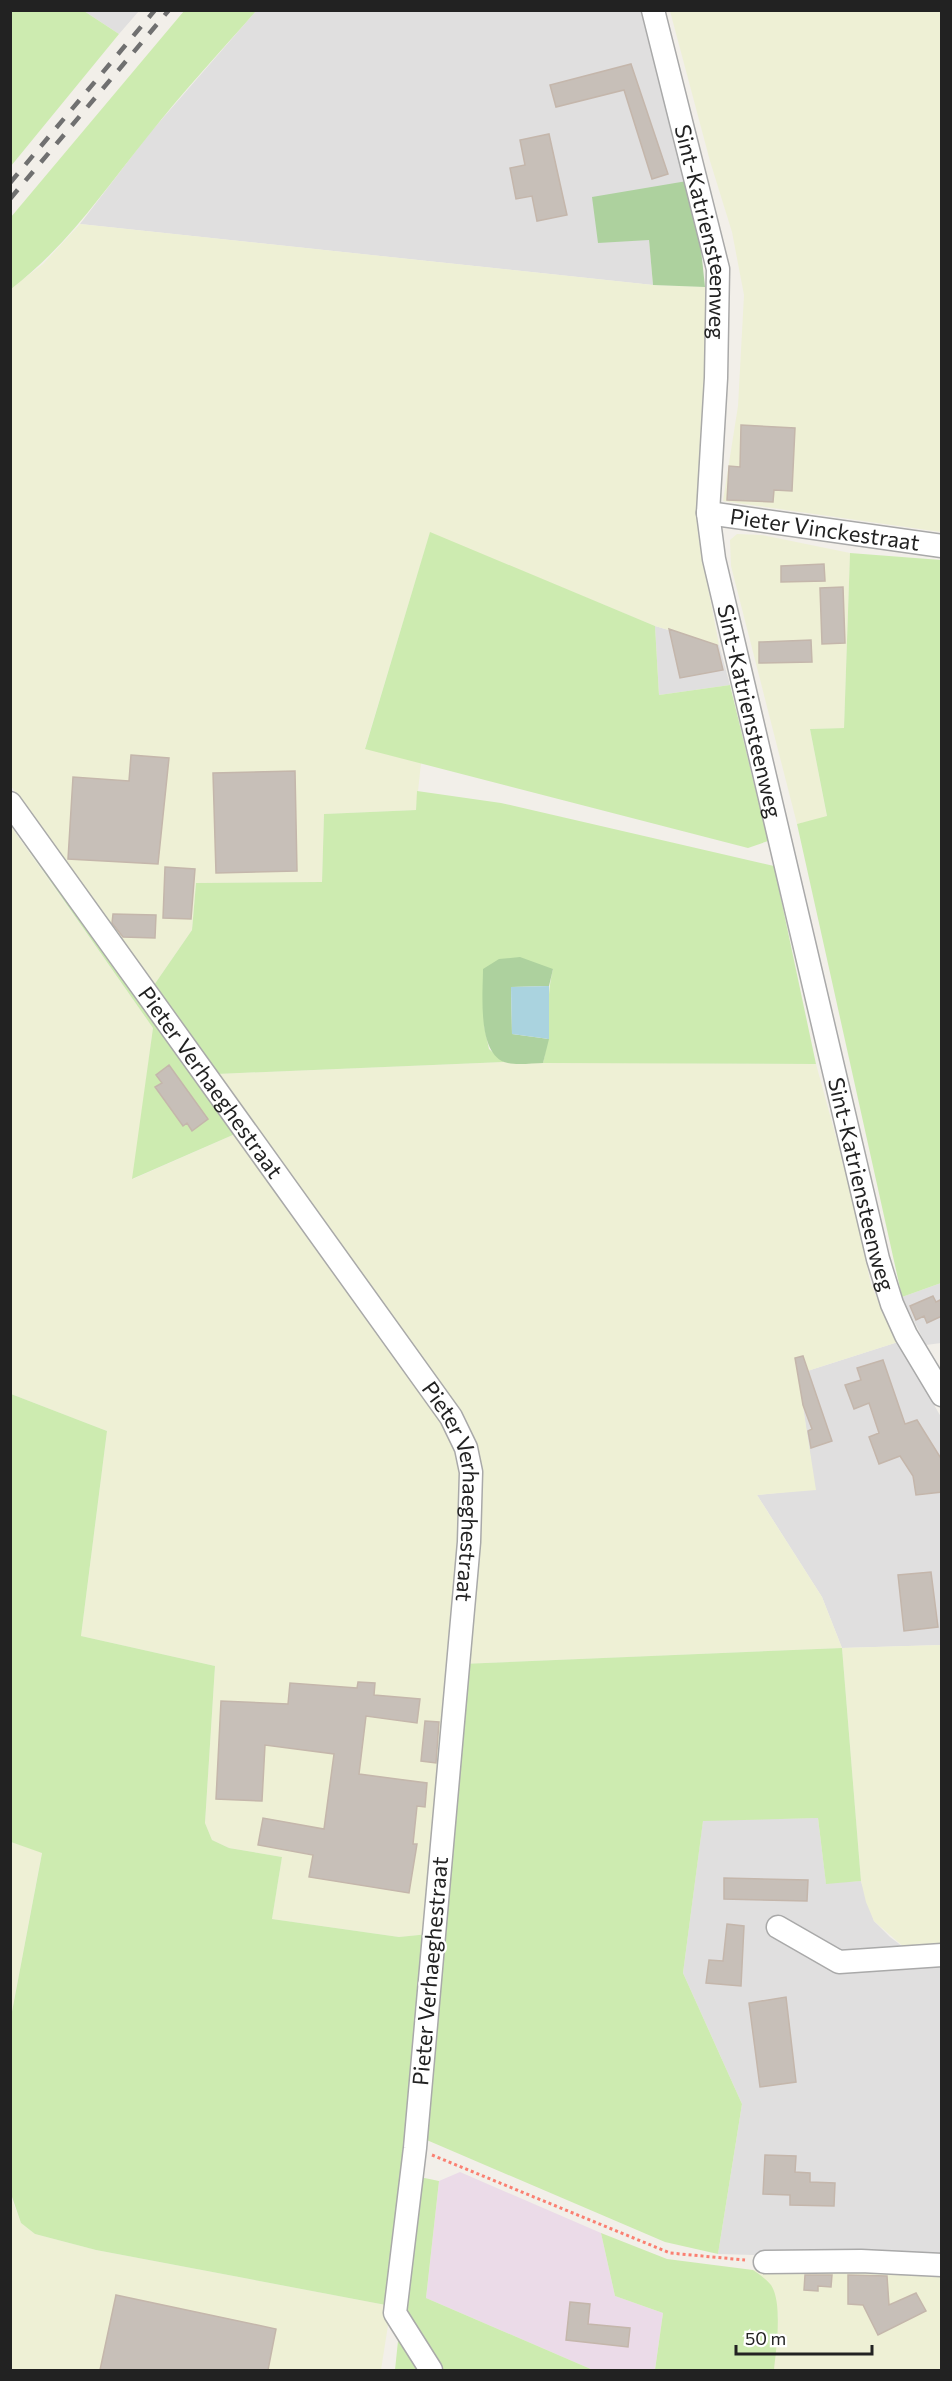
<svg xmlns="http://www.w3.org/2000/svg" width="952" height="2381" viewBox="0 0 952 2381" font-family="Commissioner,sans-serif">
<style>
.residential{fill:#e0dfdf}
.industrial{fill:#ebdbe8}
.farmland{fill:#eef0d5}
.grass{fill:#cdebb0}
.forest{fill:#add19e}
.water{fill:#aad3df}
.building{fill:#c7bfb8;stroke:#c4b6ab;stroke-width:1.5}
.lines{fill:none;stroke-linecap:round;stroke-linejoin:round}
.minor-casing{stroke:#a9a9a9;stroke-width:25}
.path{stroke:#fa8072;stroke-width:3;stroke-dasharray:3 3;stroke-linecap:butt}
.minor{stroke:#fff;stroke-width:22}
.rail{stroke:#707070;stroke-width:4.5;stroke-dasharray:12 12;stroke-linecap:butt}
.labels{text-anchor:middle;stroke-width:4.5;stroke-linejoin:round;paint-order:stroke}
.street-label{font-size:22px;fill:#222;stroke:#fff}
</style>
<rect width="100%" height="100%" fill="#f2efe9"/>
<!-- residential -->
<path class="residential" d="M84 11H139L119 34Z
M256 11H642L687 181 649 240 653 285 80 224 149 134Z
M655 626 719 645 730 685 659 695Z
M941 1283V1343L926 1345 902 1297Z
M898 1342 941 1417V1645L842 1648 822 1597 757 1495 815 1489 798 1374Z
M818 1818 826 1883 861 1881 874 1921 890 1937 906 1949H941V2260L718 2254 742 2104 683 1973 703 1820Z"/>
<!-- industrial -->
<path class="industrial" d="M460 2172 601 2233 615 2296 663 2313 655 2370H593L426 2298 439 2181Z"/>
<!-- farmland -->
<path class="farmland" d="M670 11H941V532L723 501 738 406 744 295 732 232 710 161Z
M80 224 653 285 705 287 708 378 697 501 698 534 719 645 655 626 430 533 365 748 421 763 416 810 324 814 322 882 196 883 192 930 152 988 11 786 10 289 43 264Z
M737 534 762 535 850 553 844 728 810 729 827 817 797 824 731 566 730 540Z
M10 825 153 1028 133 1179 235 1134 456 1443 463 1475 429 1934 399 1937 272 1919 282 1857 229 1848 212 1840 205 1823 215 1666 81 1636 107 1431 11 1394Z
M504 1062 816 1064 854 1203 871 1285 898 1342 798 1374 816 1490 757 1495 822 1597 842 1648 941 1645V1949H906L874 1921 866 1902 861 1881 842 1648 461 1664 481 1463 475 1444 217 1074Z
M11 1842 42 1852 11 2017Z
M10 2194 21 2223 35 2234 96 2250 391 2306 381 2370H11Z
M792 2266 941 2273V2370H774L778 2315 753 2270Z"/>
<!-- grass -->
<path class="grass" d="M10 11H84L119 34 11 166Z
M184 11H256C220 52 182 93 148 136 102 193 69 244 11 289V217Z
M430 532 655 626 659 695 730 685 768 841 748 848 365 749Z
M850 553 941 560V1283L902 1297 797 824 827 816 810 729 844 728Z
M417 791 501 803 774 866 816 1064 543 1063C551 1032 545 1000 553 969H483L484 1025 489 1049 504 1062 217 1074 152 988 192 930 196 883 322 882 324 814 416 810Z
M10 810 235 1134 132 1179 153 1028 11 825Z
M11 1394 107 1431 81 1636 215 1666 205 1823 212 1840 229 1848 282 1857 272 1919 399 1937 429 1934 391 2306 96 2250 35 2234 21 2223 11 2194V2017L42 1853 11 1842Z
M842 1648 861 1881 826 1884 818 1818 703 1821 683 1973 742 2104 718 2254 665 2242 422 2138 461 1664Z
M415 2176 439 2181 426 2298 593 2370H395Z
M601 2233 667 2259 753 2270C759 2274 766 2279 771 2285 783 2303 776 2350 774 2370H655L663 2313 615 2296Z"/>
<!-- forest -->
<path class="forest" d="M687 181 701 249 705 287 653 285 649 240 598 243 592 197Z
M520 957 553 969 549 986 511 987 512 1034 549 1039 543 1063C532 1063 515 1066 504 1062 477 1051 483 993 483 969L499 959Z"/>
<!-- water -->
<path class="water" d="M549 986V1039L512 1034 511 987Z"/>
<!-- building -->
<path class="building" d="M631 64 668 174 652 179 624 90 556 107 550 85Z
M549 134 567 215 537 221 532 196 516 199 510 168 525 165 520 140Z
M741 425 795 428 792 491 774 490 773 502 727 500 729 466 740 467Z
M824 564 825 581 781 582V566Z
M843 587 845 643 822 644 820 588Z
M669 629 717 645 723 670 680 678Z
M811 640 812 662 759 663V642Z
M131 755 169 758 158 864 68 859 73 777 129 781Z
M295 771 297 871 216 873 213 773Z
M165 867 195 869 191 919 163 918Z
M113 914 156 915 155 938 123 937 112 923Z
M169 1065 208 1119 192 1131 187 1123 183 1126 155 1087 162 1083 156 1075Z
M933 1296 936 1302 942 1299V1316L927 1323 924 1316 916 1320 910 1306Z
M803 1356 832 1441 811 1448 808 1431 812 1429 803 1405 795 1358Z
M883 1360 905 1424 917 1420 942 1460V1492L916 1495 913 1476 900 1456 879 1464 869 1437 879 1433 869 1403 854 1409 845 1385 861 1380 857 1368Z
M931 1572 938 1627 904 1631 898 1575Z
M358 1682 375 1683 374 1695 420 1699 417 1723 366 1716 359 1774 427 1783 425 1807 417 1806 413 1844H417L409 1893 309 1877 313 1855 258 1845 263 1818 324 1829 334 1754 265 1745 262 1801 216 1799 221 1701 288 1704 290 1683 357 1688Z
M425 1721 439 1722 436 1763 421 1761Z
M724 1878 808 1880 807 1901 724 1899Z
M727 1924 744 1926 741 1986 706 1983 709 1960 723 1961Z
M786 1997 796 2082 760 2087 749 2003Z
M765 2155 796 2156 795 2172 810 2173V2182L835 2183 834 2206 790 2205V2195L763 2194Z
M805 2275H832L831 2287 818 2286V2291L804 2290Z
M848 2275 887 2276 889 2305 916 2293 926 2311 878 2335 863 2305 848 2304Z
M116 2295 276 2329 268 2370H100Z
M570 2302 590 2304 588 2324 630 2328 628 2347 566 2340Z"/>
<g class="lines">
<defs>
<g id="minor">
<path id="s1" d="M653 10 718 269 716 378 708 513 714 559 878 1259 892 1304 906 1335 942 1395"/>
<path id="s2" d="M708 513 942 546"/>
<path id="s3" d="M10 803 451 1417 466 1448 471 1472 469 1542 415 2148 395 2313 431 2370"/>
<path d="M778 1927 839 1962 942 1955"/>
<path d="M765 2262 861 2261 942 2265"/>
</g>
</defs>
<!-- minor casing -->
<use href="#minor" class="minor-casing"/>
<!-- path -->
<path class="path" d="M432 2155 670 2253 745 2260"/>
<!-- minor -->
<use href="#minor" class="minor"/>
<!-- rail -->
<path class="rail" d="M10 183 155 10
M10 199 169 10"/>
</g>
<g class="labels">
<!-- street labels -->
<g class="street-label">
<text dy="8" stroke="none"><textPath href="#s1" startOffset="228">Sint-Katriensteenweg</textPath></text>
<text dy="8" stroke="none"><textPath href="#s2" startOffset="118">Pieter Vinckestraat</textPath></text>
<text dy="8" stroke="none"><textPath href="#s1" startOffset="714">Sint-Katriensteenweg</textPath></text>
<text dy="8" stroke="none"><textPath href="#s3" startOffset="344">Pieter Verhaeghestraat</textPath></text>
<text dy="8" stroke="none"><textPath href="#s1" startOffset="1200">Sint-Katriensteenweg</textPath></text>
<text dy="8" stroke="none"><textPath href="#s3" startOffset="830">Pieter Verhaeghestraat</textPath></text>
<text transform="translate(430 1971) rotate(-85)" y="8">Pieter Verhaeghestraat</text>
</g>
</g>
<!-- border -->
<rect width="952" height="2381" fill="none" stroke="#222222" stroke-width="24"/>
<!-- scale -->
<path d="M736 2345v9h136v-9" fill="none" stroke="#222222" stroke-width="3"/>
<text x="745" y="2345" font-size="18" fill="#222222" stroke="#ffffff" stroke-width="4.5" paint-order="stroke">50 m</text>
</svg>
